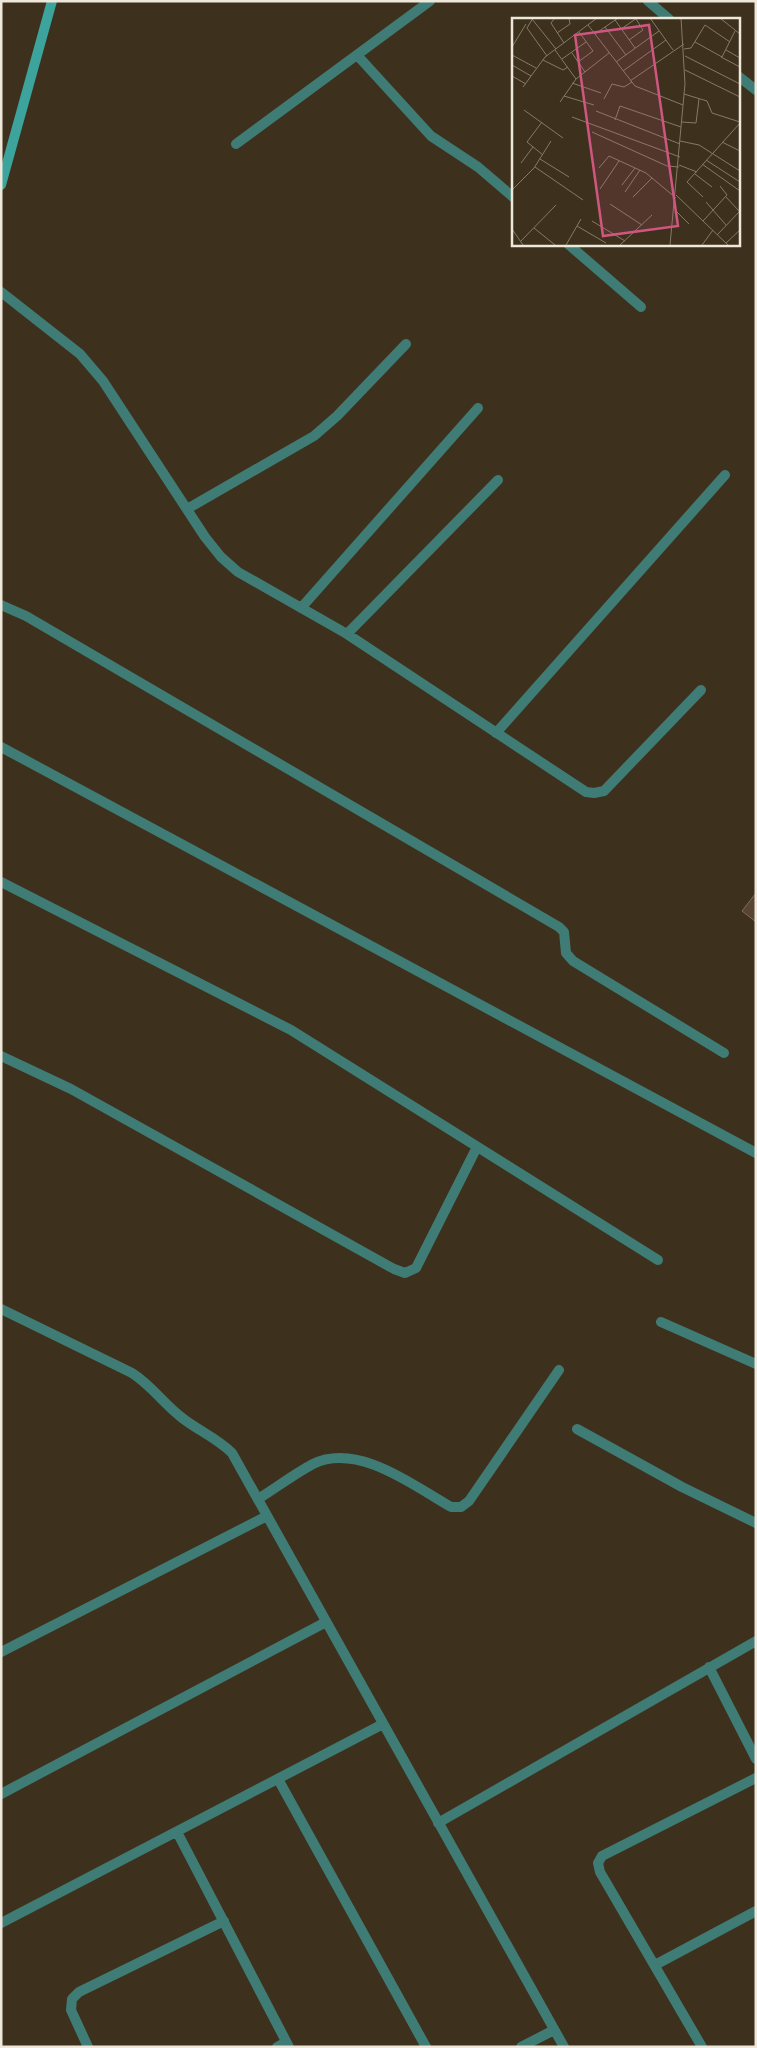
<svg xmlns="http://www.w3.org/2000/svg" width="757" height="2048" viewBox="0 0 757 2048" font-family="'Golos Text',sans-serif">
<style>
.building{fill:#584435;stroke:#816b5a}
.lines{fill:none;stroke-linecap:round;stroke-linejoin:round}
.street{stroke:#407c76;stroke-width:10}
.secondary{stroke:#3ca49c;stroke-width:10}
.inset-road{fill:none;stroke:#847a69;stroke-width:1}
.view{fill:#cf5681;fill-opacity:0.15;stroke:#cf5681;stroke-width:2.5}
.inset-edge{fill:none;stroke:#eee7da;stroke-width:2.5}
</style>
<rect width="100%" height="100%" fill="#3d311d"/>
<!-- building -->
<path class="building" d="M756 893V922L742 911Z"/>
<g class="lines">
<!-- street -->
<path class="street" d="M648 1 669 19
M357 55 431 136 478 167 513 197
M738 76 756 90
M236 144 430 1
M568 244 641 307
M1 292 80 354 103 381 205 537 221 557 238 572 347 634 586 792 594 793 604 791 701 690
M187 509 314 436 337 416 406 344
M1 605 26 616 559 927 564 932 566 953 573 961 724 1053
M301 608 478 408
M347 634 498 480
M496 733 725 475
M1 747 756 1153
M1 882 291 1030 658 1260
M1 1056 71 1089 394 1269 405 1273 416 1268 477 1147
M1 1309 132 1373C151 1385 163 1403 181 1417 197 1430 217 1438 232 1453L564 2047
M661 1322 756 1364
M577 1429 682 1487 756 1523
M258 1499C276 1488 294 1474 313 1464 358 1442 414 1486 451 1507H461L469 1501 559 1370
M1 1652 267 1516
M709 1667 756 1759
M278 1779 426 2047
M1 1794 326 1622
M438 1823 756 1641
M177 1832 289 2047
M1 1923 383 1724
M655 1965 756 1911
M88 2047 71 2010 72 1999 79 1992 224 1921
M277 2047 286 2042
M521 2047 554 2030
M702 2047 600 1872 598 1863 602 1856 756 1778"/>
<!-- secondary -->
<path class="secondary" d="M1 185 52 1"/>
</g>
<!-- overview -->
<g transform="translate(512 18)">
<rect width="228" height="228" fill="#3d311d"/>
<path class="inset-road" d="M21 0 15 10 35 38M43 0 39 5 52 25M138 0 161 32M208 0 228 16M20 1 44 31M103 2 123 30M76 7 123 68 171 87M93 9 114 37M109 11 125 0M45 15 58 6 57 0M83 16 106 0M117 22 131 12 124 1M183 24 210 39 223 13M0 29 14 6M172 31 179 30 193 7 218 24M43 32 64 61M214 32 228 40M60 35 73 54M0 37 24 50M173 38 228 66M209 39 228 49M50 41 74 24M31 42 51 52 56 49M66 44 81 33 67 14M104 44 147 13M0 47 19 58M173 52 228 79M111 53 154 22M0 58 14 66M118 63 172 26M60 65 89 75M11 69 33 39 85 0M172 76 195 83 200 95 228 104M52 78 82 87M92 81 100 66 112 69 120 64M48 84 64 61 97 35M12 92 51 120M84 93 168 126M60 99 168 139M103 102 108 88 169 109M30 104 15 124 31 137M170 104 184 105 187 81M80 114 155 148 167 149M168 123 187 127 228 153M210 124 228 133M28 141 57 159M194 142 228 164M9 145 21 129M190 146 228 173M167 147 185 154M23 149 71 182M87 150 97 138 134 155 164 180M183 156 200 169M110 167 123 150M88 171 107 143M0 172 22 150 39 123M113 174 128 152M164 177 216 227M121 179 140 160M191 179 175 164 228 105M214 179 227 193M194 184 214 207M98 186 130 207M163 192 177 206M80 203 113 223M191 203 215 177 208 168M65 208 94 225M22 210 43 227M0 211 11 227M205 217 228 193M9 223 44 187M214 225 228 212M54 227 69 201M108 227 140 197M158 227 173 66 169 0M190 227 201 212"/>
<path class="view" d="M137 7 166 208 91 218 63 17Z"/>
<rect width="228" height="228" class="inset-edge"/>
</g>
<!-- border -->
<rect width="757" height="2048" fill="none" stroke="#eee7da" stroke-width="5"/>
</svg>
